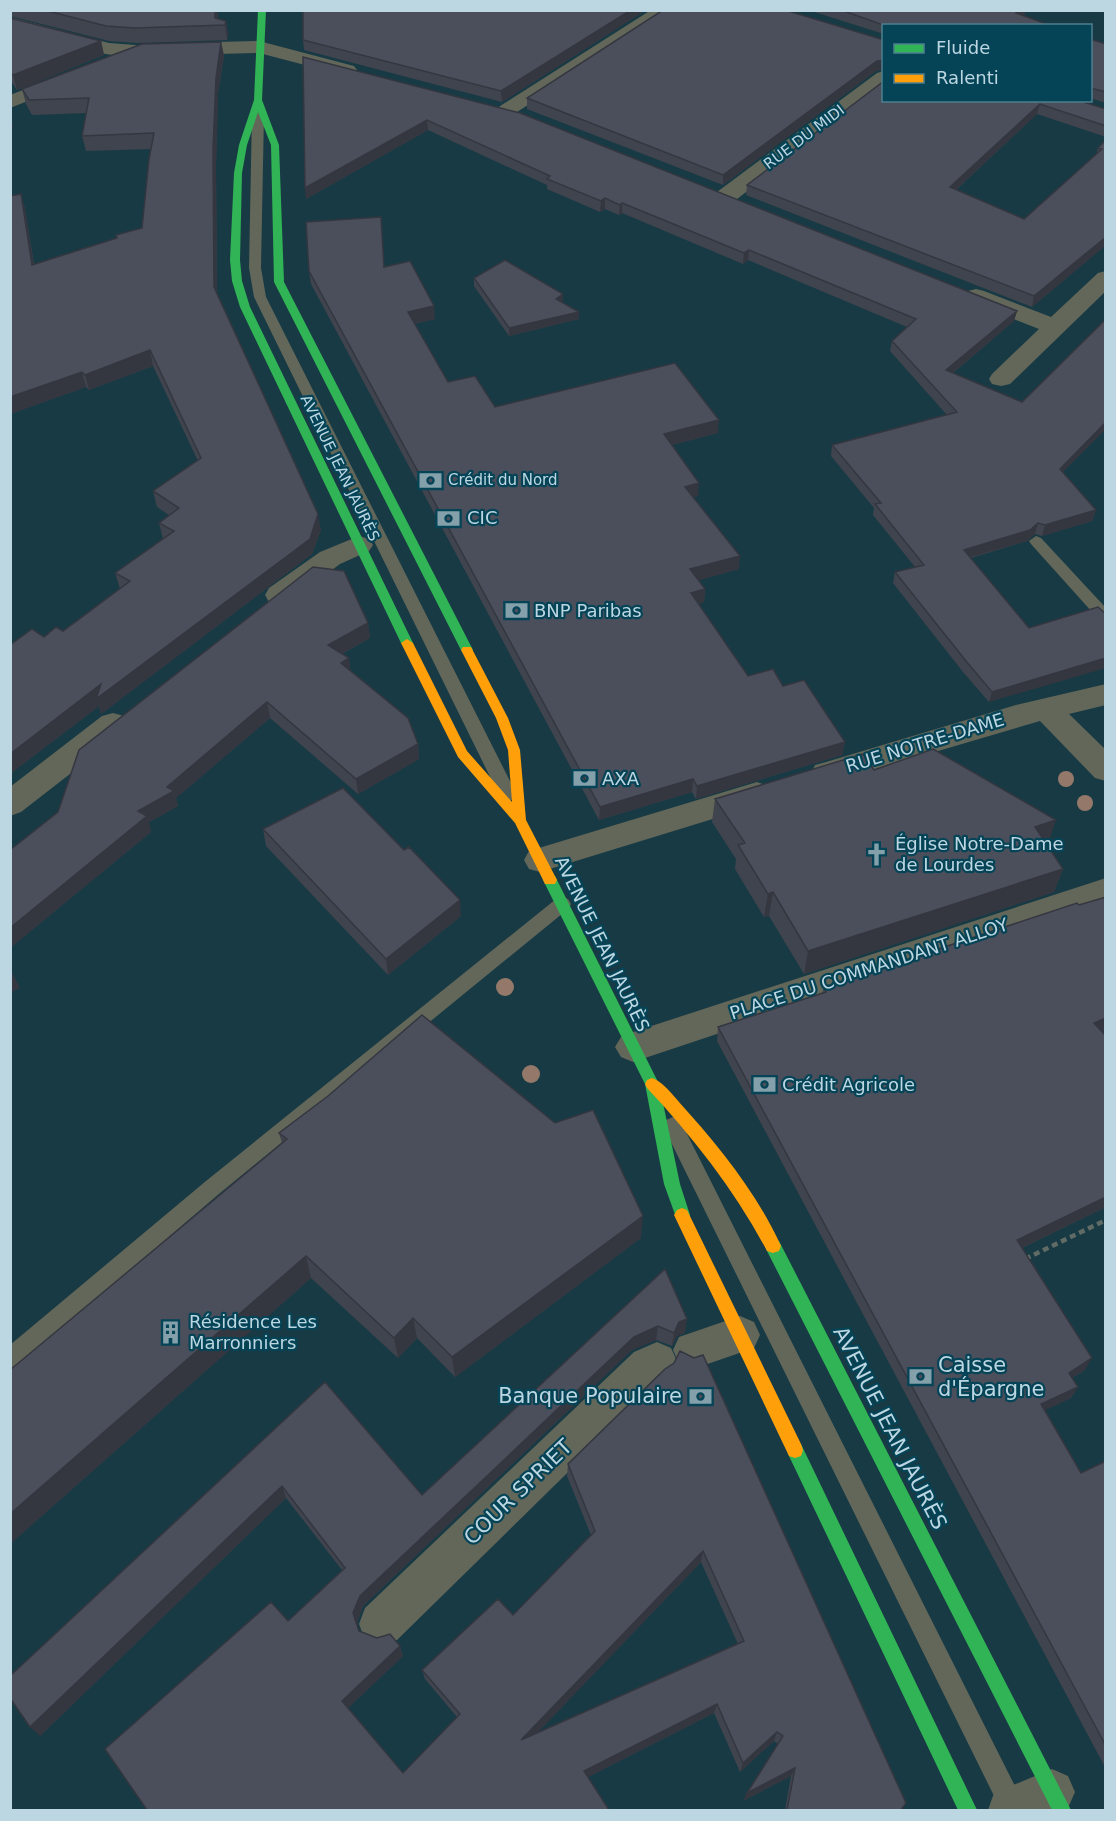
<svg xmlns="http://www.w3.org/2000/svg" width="1116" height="1821" viewBox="0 0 1116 1821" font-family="'DejaVu Sans',sans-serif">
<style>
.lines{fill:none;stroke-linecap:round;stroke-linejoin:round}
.path{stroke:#616b65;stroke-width:4.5;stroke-dasharray:6 4;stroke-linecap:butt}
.lane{fill:#636759;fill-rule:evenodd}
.street{fill:#636759;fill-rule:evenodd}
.fast{fill:#30b455;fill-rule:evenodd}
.slow{fill:#ff9f0a;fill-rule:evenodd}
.tree{fill:#94796a}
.wall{fill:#40444e;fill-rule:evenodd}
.shaded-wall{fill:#343740}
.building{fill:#4b4f5b;stroke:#343740;stroke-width:1.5;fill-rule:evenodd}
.labels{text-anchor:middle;stroke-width:4.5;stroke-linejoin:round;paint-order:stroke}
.far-street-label{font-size:15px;fill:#bcd7e2;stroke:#054457}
.far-poi-label{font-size:15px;fill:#bcd7e2;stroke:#054457;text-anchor:start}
.poi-label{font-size:18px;fill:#bcd7e2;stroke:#054457;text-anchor:start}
.street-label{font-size:18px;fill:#bcd7e2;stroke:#054457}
.near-poi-label{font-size:21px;fill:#bcd7e2;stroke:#054457;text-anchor:start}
.near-street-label{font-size:21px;fill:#bcd7e2;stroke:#054457}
</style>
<rect width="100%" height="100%" fill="#183a44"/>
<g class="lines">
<!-- path -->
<path class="path" d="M1025 1259 1106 1220"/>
<!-- lane -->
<path class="lane" d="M258 110 264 113 261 268 266 297 517 795 514 799 508 801 502 799 499 795 254 297 249 268 252 113Z
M1036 536 1041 538 1106 608V623L1101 622 1031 544 1029 541Z
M562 897 568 899 571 904 568 909 220 1193 18 1366 10 1369V1345L206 1181 556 899Z
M673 1117 680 1120 1027 1810H1001L663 1126 666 1120Z"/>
<!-- street -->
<path class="street" d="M651 10H674L514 114 507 116 500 114 497 110 500 106Z
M10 17 109 43 148 46 151 50 148 54C112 63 47 39 10 29Z
M259 41 354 66 357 70 354 74 347 76 259 53 176 55 169 53 166 49 169 45 176 43Z
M884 71V87L733 202 725 204 717 202 714 197 717 192 877 73Z
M64 74 71 76 74 80 71 84 10 108V95Z
M1106 271V291L1010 384 1001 386 992 384 989 379 992 374 1039 329 968 301 964 296 968 291 976 289 984 291 1051 317 1098 273Z
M359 536 369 539 373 545 369 551 340 564 289 602 279 604 269 602 265 595 269 588 320 552Z
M1106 684V705L1069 714 1106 750V781L1095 778 1040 721 826 784 815 781 811 773 815 765 826 762 1016 705Z
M113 713 124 716 128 724 124 732 21 812 10 816V787L102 716Z
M757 782 768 786 773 794 768 802 540 872 529 869 524 860 529 851Z
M1106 878V904L633 1062 621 1057 615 1047 621 1037 633 1032Z
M740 1316 754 1322 760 1335 754 1348 693 1369 679 1363 673 1350 679 1337Z
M657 1342 671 1348 677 1361 671 1374 662 1380 397 1640 381 1646 365 1640 359 1624 365 1608 634 1352Z
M1052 1769 1068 1776 1075 1792 1068 1808 1064 1810H988L994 1793Z"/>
<!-- fast -->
<path class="fast" d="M258 10H266L262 100 279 145 284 282 473 650 471 653H463L461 650 274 282 271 145 258 112 247 145 242 173 240 260 242 281 250 307 413 643 411 646H403L401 643 240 307 232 281 230 260 234 173 239 145 254 100Z
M550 875 555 876 659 1084 680 1184 690 1215 687 1220 682 1222 677 1220 664 1184 645 1084 543 880 545 876Z
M773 1239 779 1241 1071 1810H1052L767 1251 765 1246 767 1241Z
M795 1442 801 1444 977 1810H958L789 1456 787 1450 789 1444Z"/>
<!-- slow -->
<path class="slow" d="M407 639 413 643 467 751 512 802 508 750 496 718 461 650 463 647H471L508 718 520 750 526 820 557 880 555 884H545L515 823 458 757 401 643Z
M652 1078C663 1082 672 1094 679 1102 718 1145 757 1193 781 1246L779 1251 773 1253 767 1251C735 1191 694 1138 647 1088L645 1084 647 1080Z
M682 1208 687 1210 801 1444 803 1450 801 1456 795 1458 789 1456 674 1215 677 1210Z"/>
</g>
<!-- trees -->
<g class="tree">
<circle cx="1066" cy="779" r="8"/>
<circle cx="1085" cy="803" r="8"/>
<circle cx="505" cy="987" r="9"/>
<circle cx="531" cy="1074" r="9"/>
</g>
<!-- wall -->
<path class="wall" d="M10 10H218V19L226 21 228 35 227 40 138 43 109 41 10 16Z
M646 10 502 102 304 50 303 40Z
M808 10H1028L1023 15 1052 26H884V34Z
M10 18 101 41 104 55 17 90 10 80Z
M1090 39 1106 44V103L1090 98Z
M221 42 224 56 218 93 216 165 217 293 321 530 312 554 101 714 99 706 10 774V645L63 631 120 589 115 573 163 539 159 523 169 515 157 507 153 491 198 461 153 366 89 390 86 387 10 414 21 194 25 209 34 264 116 238V235L142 228 151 149 86 151 82 136 86 113 32 115 26 104 22 89Z
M303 57 1017 311 1014 321 953 373 1022 402 1063 473 1096 510 1092 521 1042 536 1035 534 1027 541 971 558 1029 628 989 702 963 672 893 583 895 572 915 567 873 515 874 508 831 456 832 445 947 415 890 351 892 341 907 327 748 260 743 264 622 213 619 215 605 209 600 212 547 189V185L428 130 306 199Z
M876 71 723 185 527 109V98Z
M884 81 1077 100 1106 109V137L1037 114 956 190 1024 219 1096 155 1098 148 1106 140V245L1032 307 746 195 747 185Z
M384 267 435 319 414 324 448 382 495 407 718 433 672 445 698 496 693 497 739 569 699 580 705 589 704 602 699 604 748 676 783 686 845 742 842 755 696 799 692 792 599 820 311 284 309 271Z
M474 278 563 294V301L562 302 579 312V319L509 336 474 286Z
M368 623 370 638 342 654 349 658 350 670 418 744 419 759 358 794 270 718 176 798 178 806 149 822 151 832 10 948V850Z
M874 770 1048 844 1047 845 1063 869 1054 892 804 974 769 916 764 917 735 869 736 859 712 822 715 799Z
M263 829 461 916 388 975 266 846Z
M1106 897V1030L1101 1032 1106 1036V1207L1022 1248 1085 1370 1072 1378 1078 1387 1071 1398 1045 1410 1081 1473 1106 1461V1769L717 1041 718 1027 822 993 824 987Z
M279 1133 641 1238 455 1377 417 1338 398 1358 311 1278 10 1544V1370L282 1143Z
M665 1269 685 1333 677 1336 672 1346 656 1340 632 1350 363 1606 357 1623 359 1631 377 1638 400 1646 403 1656 348 1708 403 1773 457 1717 425 1679 422 1670 513 1615 591 1535 567 1476 568 1464 665 1369 901 1810H785L791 1776 743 1801 778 1744 774 1741 740 1772 714 1713 588 1777 147 1810 288 1621 342 1570 286 1498 40 1736 325 1382 422 1495ZM701 1562 738 1644 536 1734Z"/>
<!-- shaded-wall -->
<path class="shaded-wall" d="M215 10H218L217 26 215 18Z
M631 10H646L502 102 501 91Z
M1019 10H1028L1014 23 1016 13Z
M226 21 228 35 227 40 225 25Z
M101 41 104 55 17 90 13 75Z
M221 42 224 56 218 93 216 165 217 303 214 287 213 149 216 78Z
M884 60V70L876 71 723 185V175L877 61Z
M1040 104 1037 114 948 197 950 187Z
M10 111 13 126 10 136Z
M427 120 428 130 306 199 305 188Z
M21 194 25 209 36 280 32 265Z
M605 198V209L600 212 601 201Z
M622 203V213L619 215 620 205Z
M1106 237V245L1032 307 1034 296Z
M749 250 748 260 743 264 744 253Z
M563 294V301L556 306V299Z
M434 306 435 319 409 325 408 312Z
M1017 311 1014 321 943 381 946 370Z
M579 312V319L509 336V328Z
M150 350 153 366 89 390 85 375Z
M82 372 86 387 10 414V397Z
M719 420 718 433 664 447V434Z
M1106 422V429L1056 479 1060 469Z
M699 483 698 496 684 500 685 487Z
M1096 510 1092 521 1042 536 1045 525Z
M318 514 321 530 312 554 101 714 99 706 10 774V754Z
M1038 523 1035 534 1027 541 961 560 964 550Z
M740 556 739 569 689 583 690 569Z
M705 589 704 602 690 607 691 593Z
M368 623 370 638 330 660 328 645Z
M349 658 351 674 341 663Z
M1106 658V668L989 702 992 692Z
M267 702 270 718 176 798 178 806 149 822 151 832 10 948V928L138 811Z
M845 742 842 755 696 799 697 786Z
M418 744 419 759 358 794 356 779Z
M693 779 692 792 599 820 600 807Z
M1056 820 1048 844 1026 851 1035 827Z
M1063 869 1054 892 804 974 808 951Z
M773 892 769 916 764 917 768 894Z
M460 900 461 916 388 975 386 959Z
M13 974 20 988 10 993V975Z
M1106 1018V1030L1087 1037 1094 1023Z
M1106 1197V1207L1011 1253 1017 1240Z
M643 1216 641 1238 455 1377 452 1357Z
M306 1256 311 1278 10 1544V1514Z
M413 1318 417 1338 398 1358 394 1338Z
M687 1319 685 1333 677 1336 672 1346 674 1333 679 1322Z
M658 1326 656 1340 632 1350 363 1606 357 1623 353 1613 360 1596 634 1337Z
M1092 1358 1085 1370 1061 1384 1069 1373Z
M1078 1387 1071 1398 1035 1415 1041 1404Z
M282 1486 286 1498 40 1736 30 1727Z
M703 1551 701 1562 522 1749 521 1740Z
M400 1646 403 1656 346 1710 342 1701Z
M717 1704 714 1713 584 1779V1771Z
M777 1732 774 1741 740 1772 743 1763Z
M795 1768 791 1776 743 1801 747 1793Z"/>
<!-- building -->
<path class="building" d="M44 10H215V18L226 21 225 25 135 28 106 26Z
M303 10H631L501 91 303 40Z
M663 10H785L884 40V60L877 61 723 175 527 98Z
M841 10H1019L1016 13 1052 26H886Z
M10 18 101 41 13 75 10 72Z
M1090 39 1106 44V92L1090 88Z
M221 42 216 78 213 149 214 287 318 514 310 539 96 699 101 684 10 754V645L32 629 44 637 56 627 63 631 130 581 115 573 174 531 159 523 179 508 153 491 201 458 150 350 85 375 82 372 10 397V196L21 194 32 265 117 238 116 235 142 228 149 159 154 133 82 136 89 98 29 100 22 89 142 44Z
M303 57 520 113 1017 311 946 370 1022 402 1106 319V422L1060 469 1096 510 1045 525 1038 523 1030 530 964 550 1029 628 1098 607 1106 614V658L992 692 966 661 895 572 924 565 875 504 881 503 832 445 957 412 892 341 916 319 749 250 744 253 622 203 620 205 605 198 601 201 547 179 550 176 427 120 305 188Z
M884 81V100H1077L1106 109V126L1040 104 950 187 1024 219 1102 149 1098 148 1106 140V237L1034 296 747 185Z
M381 217 384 267 410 261 434 306 408 312 448 382 475 376 495 407 675 363 719 420 664 434 699 483 685 487 740 556 690 569 705 589 691 593 748 676 773 669 783 686 804 680 845 742 697 786 693 779 600 807 309 271 306 222Z
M505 260 563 294 556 299 579 312 509 328 474 278Z
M313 567 344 571 368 623 328 645 349 658 341 663 408 718 418 744 356 779 267 702 167 787 174 791 138 811 147 816 10 928V850L58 812 79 750Z
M933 749 1056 820 1035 827 1063 869 808 951 773 892 768 894 738 845 745 843 715 799 863 754 874 770Z
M343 788 404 850 409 847 460 900 386 959 263 829Z
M1106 897V1018L1094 1023 1106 1036V1197L1017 1240 1092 1358 1069 1373 1078 1387 1041 1404 1081 1473 1106 1461V1746L718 1027 826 992 824 987 1077 903 1079 905Z
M422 1015 555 1123 593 1110 643 1216 452 1357 413 1318 394 1338 306 1256 10 1514V1370L287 1139 279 1133 328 1096Z
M665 1269 687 1319 679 1322 674 1333 658 1326 634 1337 360 1596 353 1613 359 1631 377 1638 390 1634 400 1646 342 1701 403 1773 460 1714 422 1670 498 1599 513 1615 595 1531 568 1464 665 1369 674 1363 680 1351 694 1358 703 1355 906 1803 901 1810H787L795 1768 747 1793 783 1736 777 1732 743 1763 717 1704 584 1771 609 1810H147L105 1749 271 1602 288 1621 345 1568 282 1486 30 1727 10 1698V1676L325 1382 422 1495ZM703 1551 744 1641 521 1740Z"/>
<!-- icons -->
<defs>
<symbol id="bank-bare" viewBox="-9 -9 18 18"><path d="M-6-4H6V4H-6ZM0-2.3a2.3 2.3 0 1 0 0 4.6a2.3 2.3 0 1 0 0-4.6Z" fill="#83a0ab" stroke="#054457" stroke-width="2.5" paint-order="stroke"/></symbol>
<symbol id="church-bare" viewBox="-9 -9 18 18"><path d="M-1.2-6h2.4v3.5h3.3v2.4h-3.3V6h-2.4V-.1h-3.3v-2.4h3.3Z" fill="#83a0ab" stroke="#054457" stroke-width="2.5" paint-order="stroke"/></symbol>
<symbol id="building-bare" viewBox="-9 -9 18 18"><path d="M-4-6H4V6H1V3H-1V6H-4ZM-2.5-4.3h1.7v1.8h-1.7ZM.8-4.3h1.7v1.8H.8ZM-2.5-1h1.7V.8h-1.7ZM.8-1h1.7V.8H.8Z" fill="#83a0ab" stroke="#054457" stroke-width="2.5" paint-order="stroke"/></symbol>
</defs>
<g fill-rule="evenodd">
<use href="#bank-bare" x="414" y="464" width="33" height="33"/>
<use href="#bank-bare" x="432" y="502" width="33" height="33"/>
<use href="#bank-bare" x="500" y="594" width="33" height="33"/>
<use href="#bank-bare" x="568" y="762" width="33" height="33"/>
<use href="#church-bare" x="860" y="838" width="33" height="33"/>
<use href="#bank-bare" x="748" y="1068" width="33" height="33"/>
<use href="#building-bare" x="154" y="1316" width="33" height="33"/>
<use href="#bank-bare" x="904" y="1360" width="33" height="33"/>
<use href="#bank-bare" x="684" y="1380" width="33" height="33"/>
</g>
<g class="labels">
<!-- far-street labels -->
<g class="far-street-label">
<text transform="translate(804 137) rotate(-37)" y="5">RUE DU MIDI</text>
<text transform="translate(340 468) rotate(64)" y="5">AVENUE JEAN JAURÈS</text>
</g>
<!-- far-poi labels -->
<g class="far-poi-label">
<text x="448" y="485">Crédit du Nord</text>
</g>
<!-- poi labels -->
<g class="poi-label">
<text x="467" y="524">CIC</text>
<text x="534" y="617">BNP Paribas</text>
<text x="602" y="785">AXA</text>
<text x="895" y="850">Église Notre-Dame<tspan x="895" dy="21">de Lourdes</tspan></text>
<text x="782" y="1091">Crédit Agricole</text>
<text x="189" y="1328">Résidence Les<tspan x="189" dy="21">Marronniers</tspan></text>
</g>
<!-- street labels -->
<g class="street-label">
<text transform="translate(925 743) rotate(-17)" y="6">RUE NOTRE-DAME</text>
<text transform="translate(602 944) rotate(64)" y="6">AVENUE JEAN JAURÈS</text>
<text transform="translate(869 969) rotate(-18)" y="6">PLACE DU COMMANDANT ALLOY</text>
</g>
<!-- near-poi labels -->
<g class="near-poi-label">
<text x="938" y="1372">Caisse<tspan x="938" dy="24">d'Épargne</tspan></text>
<text x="682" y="1403" text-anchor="end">Banque Populaire</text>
</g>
<!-- near-street labels -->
<g class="near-street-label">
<text transform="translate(890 1428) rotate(63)" y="7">AVENUE JEAN JAURÈS</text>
<text transform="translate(518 1492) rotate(-44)" y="7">COUR SPRIET</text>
</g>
</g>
<!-- border -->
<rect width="1116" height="1821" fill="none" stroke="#bcd7e2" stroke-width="24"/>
<!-- legend -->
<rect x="882" y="24" width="210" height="78" fill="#054457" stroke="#4e7f8f" stroke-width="1.5"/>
<rect x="894" y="44" width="30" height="9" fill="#30b455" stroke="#4e7f8f" stroke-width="1.5"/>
<text x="936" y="54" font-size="18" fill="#bcd7e2">Fluide</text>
<rect x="894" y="74" width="30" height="9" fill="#ff9f0a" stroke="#4e7f8f" stroke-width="1.5"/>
<text x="936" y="84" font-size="18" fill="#bcd7e2">Ralenti</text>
</svg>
